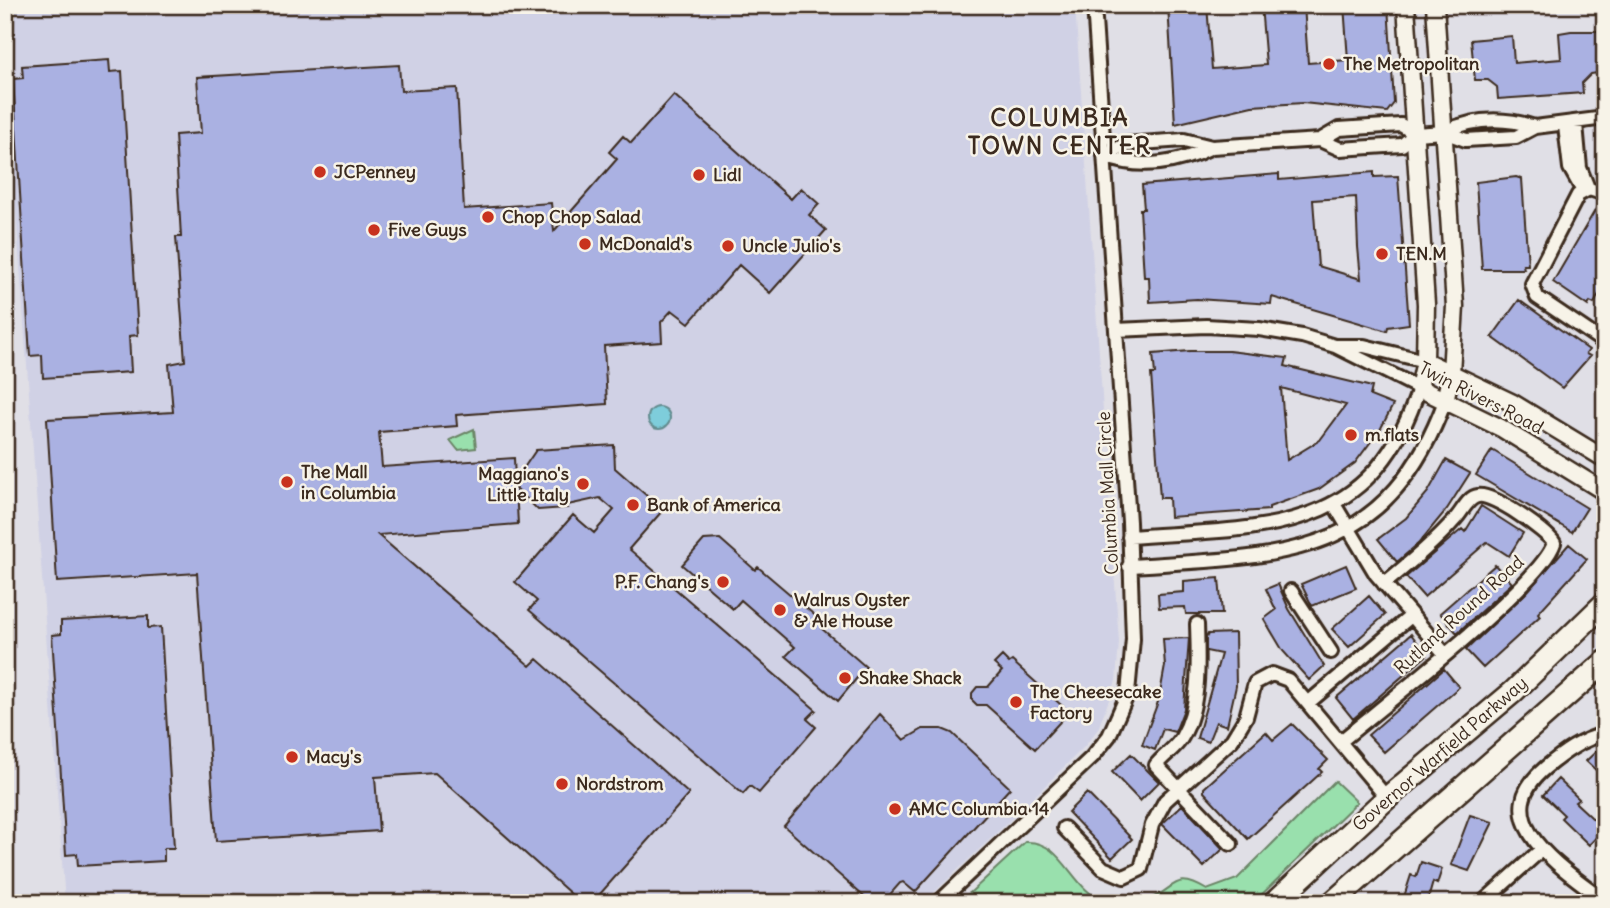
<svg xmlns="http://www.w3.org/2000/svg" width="1610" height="908" viewBox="0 0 1610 908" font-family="Delius,sans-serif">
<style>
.built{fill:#d0d1e5}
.green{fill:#99e0ad;stroke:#6a8566;stroke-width:2}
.water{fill:#7ecddb;stroke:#638c8f;stroke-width:2}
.building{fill:#aab1e2;stroke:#3b2a1e;stroke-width:2;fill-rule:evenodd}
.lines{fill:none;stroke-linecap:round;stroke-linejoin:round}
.minor-casing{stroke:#3b2a1e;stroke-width:18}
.tertiary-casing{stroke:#3b2a1e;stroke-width:21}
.primary-casing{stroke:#3b2a1e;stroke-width:26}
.minor{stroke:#f7f3e8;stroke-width:12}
.tertiary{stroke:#f7f3e8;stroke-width:16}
.primary{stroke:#f7f3e8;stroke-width:21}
.poi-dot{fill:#c8321e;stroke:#f7f3e8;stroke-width:2.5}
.labels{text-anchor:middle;stroke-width:5;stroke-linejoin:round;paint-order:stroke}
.poi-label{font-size:18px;font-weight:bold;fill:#3b2a1e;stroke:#f7f3e8;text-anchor:start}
.street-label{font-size:18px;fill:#3b2a1e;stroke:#f7f3e8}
.district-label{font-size:24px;font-weight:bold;letter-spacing:2px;fill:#3b2a1e;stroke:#f7f3e8}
</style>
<rect width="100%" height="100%" fill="#e0dfe6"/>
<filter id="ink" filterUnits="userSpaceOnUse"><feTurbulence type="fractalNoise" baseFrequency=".0143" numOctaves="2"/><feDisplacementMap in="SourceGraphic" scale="14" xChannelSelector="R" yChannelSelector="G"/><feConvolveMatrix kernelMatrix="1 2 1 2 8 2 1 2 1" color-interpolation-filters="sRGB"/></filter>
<g filter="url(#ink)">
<!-- built -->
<path class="built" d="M5 5H1075L1119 642 1116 681 1098 729 1085 746 1025 806 923 903H65L10 125H5Z"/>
<!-- green -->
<path class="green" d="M474 429 476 448 458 450 450 440Z
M1335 781 1357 802 1253 903H959L1025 842C1063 839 1072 892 1105 901 1117 904 1137 903 1149 899 1175 891 1173 869 1207 890L1237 879Z"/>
<!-- water -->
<path class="water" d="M648 418a11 11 0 1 1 22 0a11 11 0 1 1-22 0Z"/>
<!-- building -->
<path class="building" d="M1168 5H1207L1212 69 1266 65 1261 5H1304L1308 63 1348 60 1344 5H1388L1394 103 1387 112 1303 103 1252 106 1175 124Z
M1571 31H1602L1605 72 1591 74 1582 83 1583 93 1498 99 1497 87 1488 80H1475L1471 40 1512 36 1514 63 1561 59 1559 33Z
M109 60 110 72 122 71 138 335 129 336 131 372 43 378 42 355 30 356 13 79 23 78 22 66Z
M399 65 401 91 457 88 464 209 551 203 554 231 617 159 609 152 623 136 631 143 674 95 791 199 801 188 819 204 809 215 826 230 770 293 739 265 689 323 672 310 661 322 662 342 604 346 607 404 456 415 457 426 379 432 382 467 514 458 515 481 536 450 614 445 615 468 663 510 629 549 816 710 807 719 816 727 759 793 750 786 743 794 529 610 537 601 515 582 573 515 594 533 614 510 600 498 563 506 566 508 538 510 516 488 518 524 378 535 530 666 537 659 689 794 592 903H581L435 773 375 777 379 831 216 841 197 573 57 582 47 419 173 412 169 364 185 361 176 237H181L175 135 201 133 197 77Z
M1374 172V177L1398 176 1409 324 1388 327 1387 331 1272 297 1271 304 1197 299 1150 302 1149 277H1144L1140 209H1144L1142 185 1279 174V180ZM1356 197 1358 247 1361 279 1318 266 1313 200Z
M1516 177 1522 179 1528 265H1523L1524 269H1482L1476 182Z
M1597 207 1605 211V282L1594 304 1590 302 1588 306 1553 282Z
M1519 300 1589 350 1586 354 1590 356 1562 388 1492 337Z
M1190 351H1229L1287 358 1285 366 1372 387 1370 396 1393 405 1381 428 1355 463 1319 489 1269 507V510L1170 517 1169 498H1160L1151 374H1155L1153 354ZM1281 388 1346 405 1320 440 1287 460Z
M1492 450 1587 508 1572 532 1476 475Z
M1446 460 1470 473 1447 509 1419 543 1397 562 1378 539 1406 518 1428 492Z
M1481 506 1523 533 1509 556 1487 542 1424 597 1406 577 1462 529 1465 532Z
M720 539 755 570 758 567 825 624 821 628 866 667 838 701 786 656 795 647 741 600 733 609 682 565 704 540Z
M1569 544 1587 559 1538 613 1540 616 1483 668 1466 650 1527 592Z
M1346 565 1356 588 1312 606 1301 584Z
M1495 565 1512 583 1457 633 1440 613Z
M1219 578 1222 614H1186L1185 607 1159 608 1158 594 1184 592V581Z
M1278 584 1289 609 1324 666 1309 680 1283 651 1264 619 1276 610 1266 589Z
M1369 596 1385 615 1349 647 1332 629Z
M148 616V628L161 627 174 848H164V861L78 866 77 854 66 855 52 635 61 634V621Z
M1235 633 1236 686 1227 726 1216 722 1208 742 1197 738 1221 654 1206 651V638L1208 634Z
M1411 634 1427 655 1353 719 1336 698Z
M1189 638 1184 709 1175 732 1163 729 1155 750 1142 745 1159 699 1165 666 1163 639Z
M1002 656 1009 663 1012 661 1069 712 1035 749 986 705H977L972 700V693L977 687H988L1002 671 994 664Z
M1444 669 1459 687 1384 752 1368 735Z
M880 714 904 740 923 729H942L952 733 1010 788 915 892 903 882 900 883 886 899 883 897 878 903H871L784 826Z
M1292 724 1328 760 1319 769 1322 772 1248 839 1204 792V788L1266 732 1273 740Z
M1605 743V765L1598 772 1586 761Z
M1131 754 1159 782 1140 801 1112 772Z
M1558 779 1579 799 1575 802 1604 829 1589 845 1561 818 1564 815 1543 795Z
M1087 793 1132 839 1112 858 1068 812Z
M1182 805 1223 849 1204 867 1162 824Z
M1470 815 1493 822 1469 871 1451 865Z
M1421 862 1442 869 1437 884 1433 882 1427 903H1402L1411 875 1416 877Z"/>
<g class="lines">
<defs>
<path id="minor" d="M1576 124 1580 168 1588 188
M1565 126 1570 168 1583 191
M1444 132C1473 118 1504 117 1535 127
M1320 140 1340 149 1402 145 1415 134
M1104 156 1126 144 1184 140 1212 147 1320 140 1339 129 1401 125 1415 134 1444 132 1466 140 1516 137 1535 127 1605 118
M1104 156C1140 170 1178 164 1212 147
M1605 194 1589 189 1578 195 1532 284 1537 297 1605 343
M1116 330 1206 326 1259 329 1302 336 1335 346 1419 388C1371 539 1260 527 1129 537
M1335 346H1364L1425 361
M1334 504 1376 574 1445 654
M1129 566C1279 556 1385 563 1445 401
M1291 591 1331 652
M1197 624C1198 660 1201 705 1182 737 1177 747 1164 755 1156 765L1231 844
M1308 703 1411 616
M1605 734C1582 739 1563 753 1545 768 1482 821 1566 870 1605 901
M1340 742C1380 708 1542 583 1554 543 1546 531 1493 493 1478 496 1468 497 1462 512 1456 518 1434 543 1409 563 1384 584
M1064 828 1103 868 1124 877 1141 869 1152 825 1165 801 1232 740 1246 717 1255 683 1272 674 1288 680 1387 798
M938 903 1092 757 1109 736 1128 693 1133 639 1129 522 1094 5
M1482 903 1541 850"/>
<path id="tertiary" d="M1406 5 1426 304 1425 361 1419 388 1501 428 1605 492
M1435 5 1455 306 1451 373 1445 401
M1425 361 1513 403 1605 459"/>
<path id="primary" d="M1274 903 1387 798 1513 692 1605 603
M1332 903 1605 662"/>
</defs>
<!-- minor casing -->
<use href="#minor" class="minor-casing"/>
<!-- tertiary casing -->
<use href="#tertiary" class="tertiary-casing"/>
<!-- primary casing -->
<use href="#primary" class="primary-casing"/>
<!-- minor -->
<use href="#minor" class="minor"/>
<!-- tertiary -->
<use href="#tertiary" class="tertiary"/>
<!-- primary -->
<use href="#primary" class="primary"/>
</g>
</g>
<!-- markers -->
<g class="poi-dot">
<circle cx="1329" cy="64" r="7"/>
<circle cx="320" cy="172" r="7"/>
<circle cx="699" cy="175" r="7"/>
<circle cx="488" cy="217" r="7"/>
<circle cx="374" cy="230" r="7"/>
<circle cx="585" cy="244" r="7"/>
<circle cx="728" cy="246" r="7"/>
<circle cx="1382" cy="254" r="7"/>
<circle cx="1351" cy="435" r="7"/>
<circle cx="287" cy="482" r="7"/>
<circle cx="583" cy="484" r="7"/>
<circle cx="633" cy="505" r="7"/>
<circle cx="723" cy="582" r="7"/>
<circle cx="780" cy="610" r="7"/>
<circle cx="845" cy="678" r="7"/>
<circle cx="1016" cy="702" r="7"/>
<circle cx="292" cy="757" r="7"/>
<circle cx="562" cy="784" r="7"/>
<circle cx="895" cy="809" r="7"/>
</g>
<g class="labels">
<!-- poi labels -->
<g class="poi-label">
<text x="1343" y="70">The Metropolitan</text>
<text x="334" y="178">JCPenney</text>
<text x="713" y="181">Lidl</text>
<text x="502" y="223">Chop Chop Salad</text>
<text x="388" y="236">Five Guys</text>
<text x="599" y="250">McDonald's</text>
<text x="742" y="252">Uncle Julio's</text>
<text x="1396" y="260">TEN.M</text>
<text x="1365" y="441">m.flats</text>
<text x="301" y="478">The Mall<tspan x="301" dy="21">in Columbia</tspan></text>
<text x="569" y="480" text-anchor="end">Maggiano's<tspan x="569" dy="21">Little Italy</tspan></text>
<text x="647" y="511">Bank of America</text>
<text x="709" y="588" text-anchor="end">P.F. Chang's</text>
<text x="794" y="606">Walrus Oyster<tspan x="794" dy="21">&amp; Ale House</tspan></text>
<text x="859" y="684">Shake Shack</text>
<text x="1030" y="698">The Cheesecake<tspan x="1030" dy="21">Factory</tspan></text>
<text x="306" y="763">Macy's</text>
<text x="576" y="790">Nordstrom</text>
<text x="909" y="815">AMC Columbia 14</text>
</g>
<!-- street labels -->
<g class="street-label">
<text transform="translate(1481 398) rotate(27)" y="6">Twin Rivers Road</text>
<text transform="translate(1108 493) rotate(-93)" y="6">Columbia Mall Circle</text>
<text transform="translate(1459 615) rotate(-42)" y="6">Rutland Round Road</text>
<text transform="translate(1440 754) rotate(-41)" y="6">Governor Warfield Parkway</text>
</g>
<!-- district labels -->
<g class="district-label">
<text x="1060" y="126">COLUMBIA<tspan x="1060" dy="28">TOWN CENTER</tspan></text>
</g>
</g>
<!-- margin -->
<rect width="1610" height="908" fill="none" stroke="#f7f3e8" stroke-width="28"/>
<rect x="14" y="14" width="1582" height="880" fill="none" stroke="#3b2a1e" stroke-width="2.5" filter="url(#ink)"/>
</svg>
